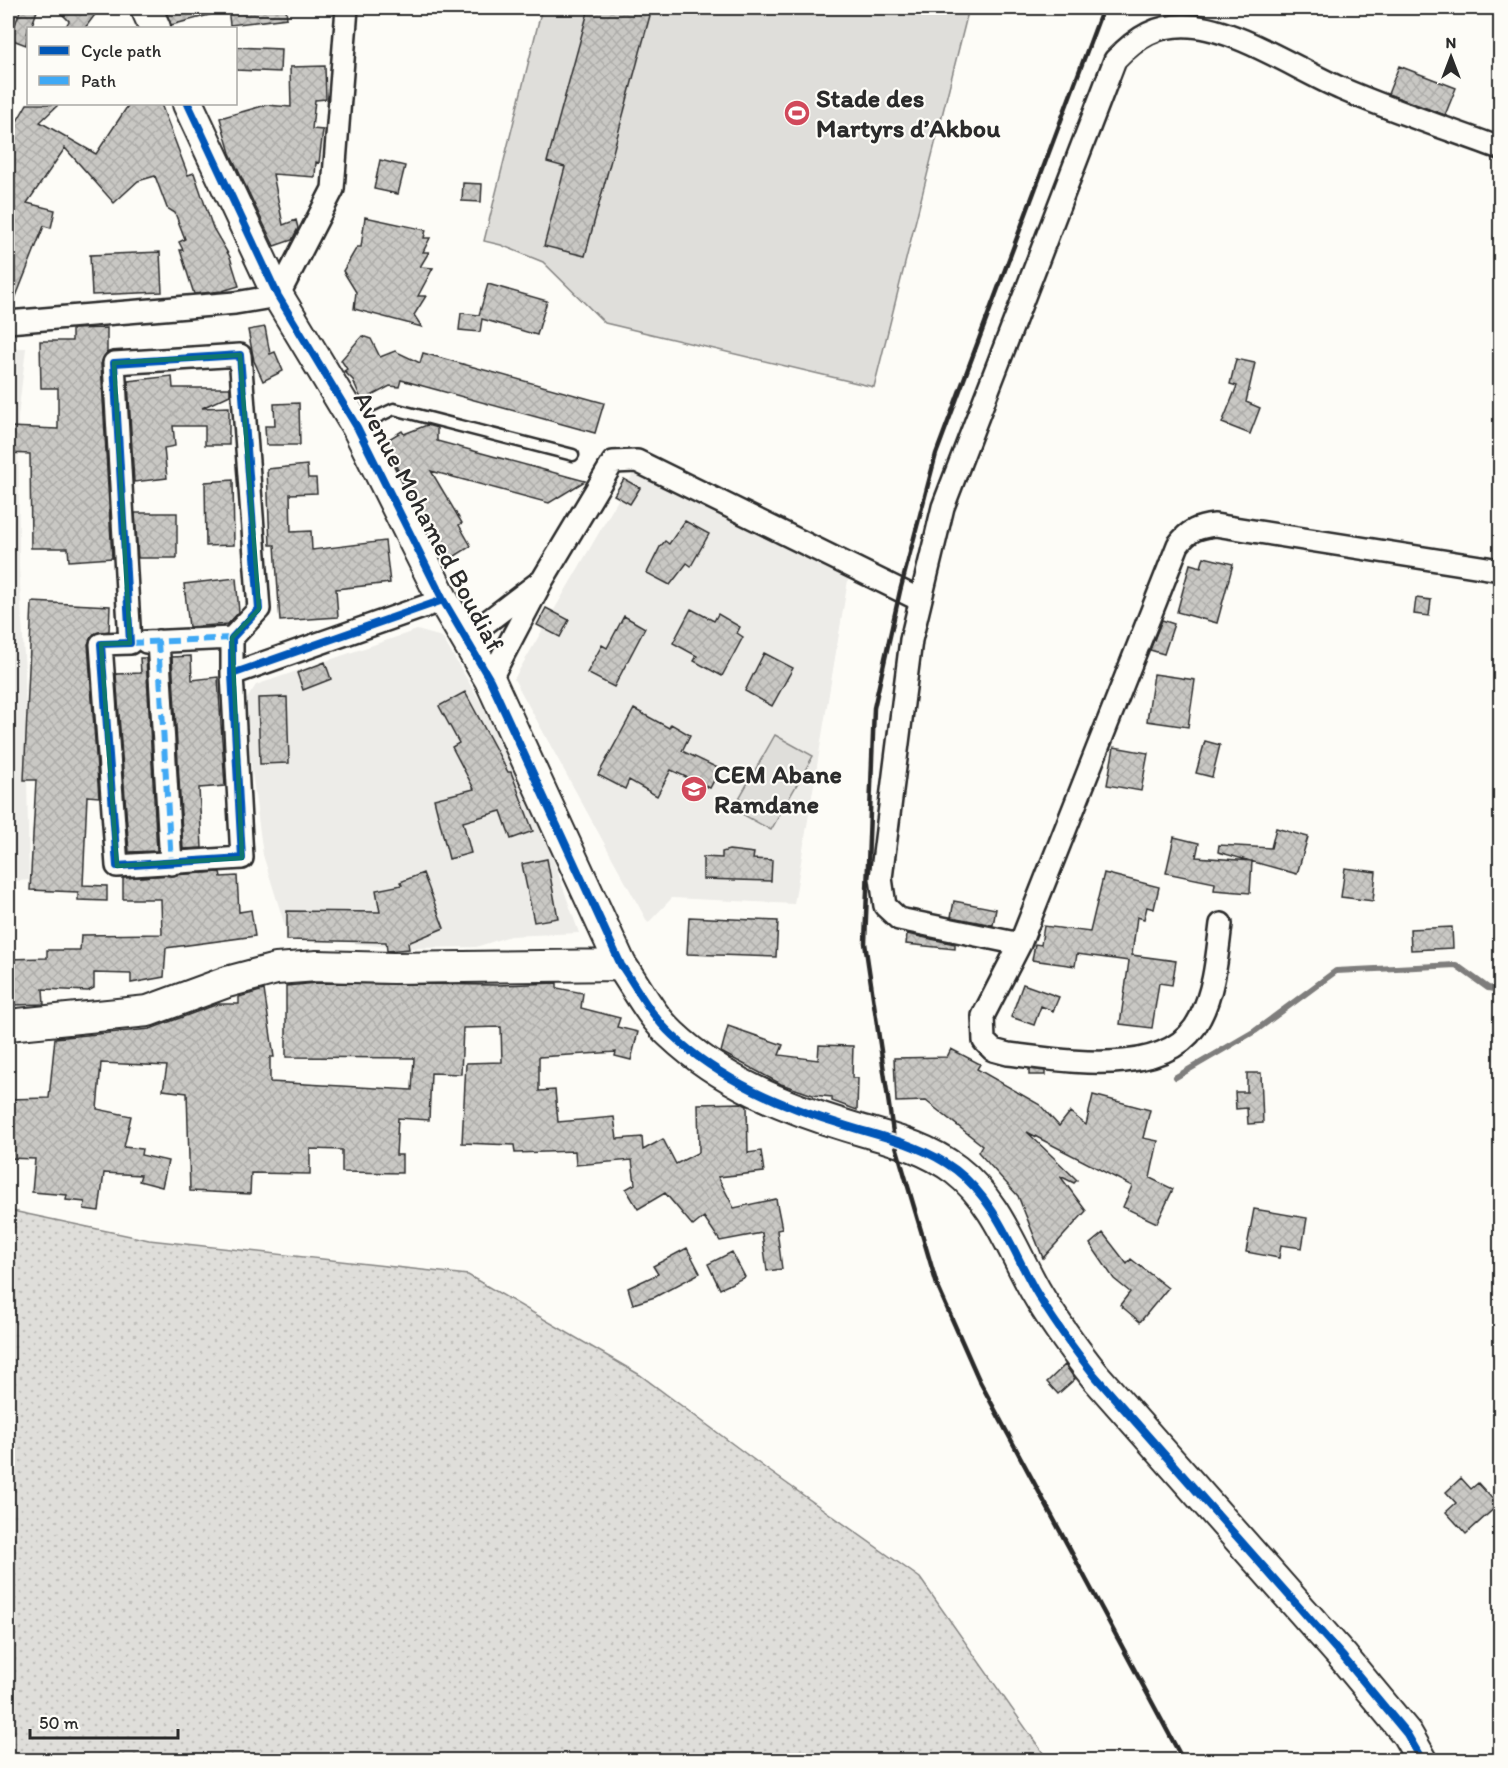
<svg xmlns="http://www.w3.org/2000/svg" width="1508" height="1768" viewBox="0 0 1508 1768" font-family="Itim,sans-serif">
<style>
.built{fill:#edece8}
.grass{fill:url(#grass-dots);stroke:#858482;stroke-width:1.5}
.park{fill:#dfdeda;stroke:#858482;stroke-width:1.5}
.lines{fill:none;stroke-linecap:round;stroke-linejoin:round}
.stream{stroke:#7e7d7b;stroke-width:6}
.building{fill:url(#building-cross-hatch);stroke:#2b2b2b;stroke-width:1.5}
.lane-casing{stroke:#2b2b2b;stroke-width:15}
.street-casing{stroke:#2b2b2b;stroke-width:26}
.secondary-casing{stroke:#2b2b2b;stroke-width:34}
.lane{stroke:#fdfcf7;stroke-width:10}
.street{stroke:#fdfcf7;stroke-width:21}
.secondary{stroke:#fdfcf7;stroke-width:30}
.rail{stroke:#2b2b2b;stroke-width:4.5}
.quiet{stroke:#3fa9f5;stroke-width:6;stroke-dasharray:12 6;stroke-linecap:butt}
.cycleway-casing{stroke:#fdfcf7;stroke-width:11}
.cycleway{stroke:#0057b8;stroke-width:8}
.marked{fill:none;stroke:#0f766e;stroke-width:4.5;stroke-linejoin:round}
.labels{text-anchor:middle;stroke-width:4.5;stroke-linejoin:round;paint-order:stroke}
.poi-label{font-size:26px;font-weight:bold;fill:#2b2b2b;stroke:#fdfcf7;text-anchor:start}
.street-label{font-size:26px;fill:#2b2b2b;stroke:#fdfcf7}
</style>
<defs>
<pattern id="grass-dots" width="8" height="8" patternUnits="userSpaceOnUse" patternTransform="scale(1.5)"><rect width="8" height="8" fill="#dfdeda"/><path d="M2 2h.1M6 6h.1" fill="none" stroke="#c0bfbb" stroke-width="1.8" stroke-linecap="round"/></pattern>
<pattern id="building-cross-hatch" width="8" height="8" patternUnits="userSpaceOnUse" patternTransform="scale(1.5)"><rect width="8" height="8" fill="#c9c8c4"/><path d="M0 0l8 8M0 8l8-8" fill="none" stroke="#adaca9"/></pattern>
</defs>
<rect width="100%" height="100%" fill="#fdfcf7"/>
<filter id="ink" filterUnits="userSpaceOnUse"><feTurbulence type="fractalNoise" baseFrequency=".0167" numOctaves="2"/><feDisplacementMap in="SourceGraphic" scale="12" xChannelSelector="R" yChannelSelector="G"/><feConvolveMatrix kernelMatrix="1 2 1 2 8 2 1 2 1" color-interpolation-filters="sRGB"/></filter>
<g filter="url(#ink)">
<!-- built -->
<path class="built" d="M8 348H26L18 417 19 567 25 674 29 880 8 882Z
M633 474 849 574 794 904 672 898 648 923 514 679Z
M417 630 442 637 509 750 545 836 579 933 510 936 476 947 398 948 288 936 263 855 243 705 256 685Z"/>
<!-- grass -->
<path class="grass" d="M8 1210 149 1240 468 1275 640 1375 765 1468 920 1578 1048 1760H8Z"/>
<!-- park -->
<path class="park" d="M542 8H969L874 387 605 323 543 262 501 245 484 241Z
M775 735 813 756 771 830 733 809Z"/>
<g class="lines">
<!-- stream -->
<path class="stream" d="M1176 1077 1255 1031 1336 971 1456 965 1488 988 1500 990"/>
</g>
<!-- building -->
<path class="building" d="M21 8H38L31 28H28L26 45 10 39Z
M56 8H100L85 28H65L69 21Z
M165 8H217V13L171 25Z
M228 8H286L287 18 230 25Z
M589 8H652L585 256 544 246 565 167 547 162Z
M236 47 281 49 280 72 236 70Z
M325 66 326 99 315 100 312 129 323 130 319 163 316 162 315 177 273 174 283 225 296 220 298 228 292 240 274 246 230 153 220 118 266 105 291 107 290 67Z
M1399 66 1456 88 1445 115 1388 94Z
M27 104H59L40 122 96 154 129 104H161L188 175 194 173 213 228 230 257 239 286 222 291 194 294 180 250H183L179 242 185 239 175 213 167 208 155 176 138 181 114 203 65 148 27 203 55 210 51 228 44 226 11 309H8V137Z
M380 160 405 166 398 194 374 189Z
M463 183 482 184 481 202 462 201Z
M365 217 426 230 424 238H430L423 252H429L420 267 433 268 418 296H426L414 315 422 327 354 309 356 292 343 271 357 247H361Z
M160 252 162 292 92 295 90 255Z
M488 284 547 301 537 335 482 319 480 332 459 330 461 313 479 315Z
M265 327 270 354 275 352 283 371 263 381 254 361 248 330Z
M107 328V352L101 364 112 558 69 561 68 548H31L30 454 8 453 10 427 58 429V388H41L40 341H72V329Z
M362 336 371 339 380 357 395 351 420 363 423 353 604 403 595 433 401 380 399 387 390 386 362 401 353 380 344 371 347 369 341 360Z
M1236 359 1255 363 1246 402 1260 408 1250 434 1222 423 1237 386 1230 384Z
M172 376 173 388H230V395L202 408 229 407V445H205V426H173L175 446 164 448 167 478 134 482 128 381Z
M299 403 300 445H266L265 426H275L274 404Z
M427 425 437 428V441L585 481 549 503 431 471 462 523 459 525 471 546 452 558 446 549 443 551 416 506 384 442 402 431 404 434Z
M307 465 308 478H316L317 493 290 494 291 532 311 531 312 550 385 541 390 583 336 589 338 617 280 621 275 545H270L267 469Z
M624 479 640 488 630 504 614 495Z
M233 480 234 545 206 546 205 482Z
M135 513H177V558H138Z
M685 521 709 534 691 566 687 563 670 585 647 573 660 547 665 541 669 544Z
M1204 557 1233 564 1217 623 1177 612 1190 564 1201 567Z
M236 578 239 612 228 624 189 627 184 584Z
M1416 598 1431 600 1429 616 1414 614Z
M32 602 110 606 109 631 94 634 88 644 99 797 87 796 83 885 107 886V901L78 900V892L30 890 36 780H24Z
M546 608 569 620 560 637 537 625Z
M691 609 714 621 718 614 740 627 737 633 743 637 722 676 694 661 697 656 673 643Z
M624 616 645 628 614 687 587 673 602 645 607 648Z
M1162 620 1174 624 1164 654 1150 650Z
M764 653 793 668 772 706 745 691Z
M191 656 192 680 218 677 225 786 199 788 202 848 183 849 172 657Z
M140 658H146L157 851 129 852 116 674 141 673Z
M325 662 331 679 303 690 297 673Z
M1154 674 1195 680 1188 727 1147 721Z
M465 692 508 772H511L533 831 511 839 501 811 463 822 471 853 449 859 434 799 474 789 452 747 459 743 439 706Z
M287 697 289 763 260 764 258 698Z
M634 709 669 728 671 724 690 735 682 751 720 769 710 788 671 770 657 796 629 780 625 789 598 775Z
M1205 741 1220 745 1212 777 1196 773Z
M1114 747 1148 753 1141 791 1107 785Z
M1276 828 1308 837 1297 874 1218 852 1219 845 1271 848Z
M1174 837 1199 843 1196 857 1252 861 1250 893 1214 890 1215 883 1166 873Z
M729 850 754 853 753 859 772 860 771 881 703 879V857L722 858V852Z
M547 859 558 918 534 922 522 864Z
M1345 868 1376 872 1373 901 1341 897Z
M220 872 221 877 237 876 239 912 251 910 255 936 166 948 164 977 131 983V974L94 973V988L88 991 43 989 44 1004 14 1005 13 993H8V959L47 958V950H80L81 935 162 934 161 899H123V878Z
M423 873 444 928 408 943 409 949 387 951 386 942 287 940V911L380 912 376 890 402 885 400 882Z
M1104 873 1159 887 1154 909 1147 907 1144 919 1137 917 1132 955 1176 961 1172 985 1159 983 1152 1028 1120 1024 1129 961 1077 954 1075 966 1032 960 1035 944 1041 945 1044 926 1090 932Z
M954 901 996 909 993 925 951 917Z
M689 917 778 921 776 957 687 954Z
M1452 927 1453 948 1411 950 1410 929Z
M907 934 955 944V949L906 944Z
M317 983 498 985 557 983V988L583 993 581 1008 620 1018 617 1027 638 1032 631 1060 615 1056 616 1052 539 1057V1091L555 1090 558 1122 614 1117 617 1139 642 1137 643 1150 663 1139 676 1164 699 1152 698 1104 741 1103 747 1106 748 1153 761 1151 764 1172 718 1177 734 1208 776 1199 782 1229 777 1230 782 1269 767 1271 762 1233 720 1241 704 1217 693 1226 665 1193 638 1209 626 1189 635 1184 632 1160 576 1165 575 1151 515 1153 514 1145 462 1143 466 1063 502 1062 501 1027 463 1028 461 1074 431 1073 429 1120 398 1118 396 1155H402V1173L342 1172V1150L310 1149V1174L251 1173 250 1194 190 1191 187 1093 163 1090 167 1066 101 1063 97 1109 131 1116 124 1147 142 1149 141 1155 168 1161 162 1187 139 1181 141 1175 104 1173 99 1211 84 1209 85 1202 66 1200 67 1195 32 1192 35 1159 8 1158V1099L49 1098 55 1038 150 1029 218 1004H239V997L264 990 274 1057H270V1082L412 1090 414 1058 286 1057V986Z
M1023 984 1059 997 1053 1011 1041 1006 1034 1025 1011 1017Z
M728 1026 783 1045 779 1055 818 1060 819 1045 853 1046 852 1078H858L857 1110 832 1101V1097L813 1095 781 1084 721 1052Z
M951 1049 980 1064 977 1069 1040 1105 1059 1126 1070 1112 1086 1125 1093 1095 1150 1110 1143 1138 1158 1141 1150 1178 1173 1189 1157 1223 1123 1207 1132 1186 1027 1132 1077 1180 1074 1183 1060 1176 1086 1211 1043 1258 1018 1196 978 1152 982 1145 926 1101 896 1102 894 1058 947 1057Z
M1029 1069 1045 1071V1075H1029Z
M1247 1073H1261L1263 1123 1248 1124 1247 1108 1236 1109 1235 1092H1247Z
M1254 1209 1307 1218 1302 1248 1281 1245 1279 1258 1246 1252Z
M1103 1233 1127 1264 1131 1259 1168 1288 1140 1322 1120 1305 1130 1292 1114 1279 1090 1244Z
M687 1248 700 1273 655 1297 633 1304 628 1288 658 1274 653 1266Z
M732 1252 745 1277 720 1289 708 1264Z
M1065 1365 1075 1379 1058 1394 1047 1382Z
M1461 1478 1471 1489 1478 1483 1498 1505 1466 1534 1446 1512 1456 1503 1446 1492Z"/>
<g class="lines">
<defs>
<path id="lane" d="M360 425 394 409 573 455"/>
<path id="street" d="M8 322 235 303 278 296 333 189 347 8
M466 638 538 583
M158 641 171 864
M146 642 232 638
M232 674V638L259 609 240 355 114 363 130 643 101 644 117 866 242 858 232 674 443 600
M490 680 543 579 613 462 637 461 920 600
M1221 924C1217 955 1215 989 1200 1018 1170 1081 1063 1060 1008 1054L993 1050 984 1041 983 1016 1020 944 1178 545C1189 530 1198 527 1215 525L1500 570
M1020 944 899 919 885 906 881 878 911 640 943 507 1115 60C1137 37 1157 24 1190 26 1237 29 1298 70 1342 89 1393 111 1448 129 1500 148"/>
<path id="secondary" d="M146 8 155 28
M188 104 278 296 357 427 443 600 490 680 621 965C637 988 651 1016 672 1035 721 1081 784 1107 847 1126 886 1138 923 1145 956 1170 995 1200 1012 1249 1035 1290 1053 1321 1073 1348 1095 1376L1344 1658 1407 1734 1422 1760
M8 1025 148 1011 227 982 276 969 317 966 393 968 621 965"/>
</defs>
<!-- lane casing -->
<use href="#lane" class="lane-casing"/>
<!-- street casing -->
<use href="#street" class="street-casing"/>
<!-- secondary casing -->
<use href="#secondary" class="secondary-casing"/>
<!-- lane -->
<use href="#lane" class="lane"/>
<!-- street -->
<use href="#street" class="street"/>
<!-- secondary -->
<use href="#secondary" class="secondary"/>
<!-- rail -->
<path class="rail" d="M1103 8 936 454 900 591 874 708 865 943 894 1139 937 1285 979 1380 1183 1760"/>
<!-- quiet -->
<path class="quiet" d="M158 641 171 864
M130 643 232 638"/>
<defs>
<path id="cycleway" d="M188 104 278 296 357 427 443 600 490 680 621 965C637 988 651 1016 672 1035 721 1081 784 1107 847 1126 886 1138 923 1145 956 1170 995 1200 1012 1249 1035 1290 1053 1321 1073 1348 1095 1376L1344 1658 1407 1734 1422 1760
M232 674V638L259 609 240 355 114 363 130 643 101 644 117 866 242 858 232 674 443 600"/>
</defs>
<!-- cycleway casing -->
<use href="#cycleway" class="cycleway-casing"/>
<!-- cycleway -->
<use href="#cycleway" class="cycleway"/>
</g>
</g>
<!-- marked area -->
<path class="marked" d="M240 355 259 609 232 638 242 858 117 866 101 644 130 643 114 363Z"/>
<!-- icons -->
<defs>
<symbol id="stadium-disc" viewBox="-11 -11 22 22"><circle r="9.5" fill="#d1495b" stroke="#fdfcf7"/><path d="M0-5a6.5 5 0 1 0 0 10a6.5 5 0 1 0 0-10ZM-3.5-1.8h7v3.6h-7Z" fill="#fff"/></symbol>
<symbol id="school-disc" viewBox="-11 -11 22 22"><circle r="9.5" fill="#d1495b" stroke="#fdfcf7"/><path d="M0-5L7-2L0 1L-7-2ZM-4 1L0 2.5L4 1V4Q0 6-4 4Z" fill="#fff"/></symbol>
</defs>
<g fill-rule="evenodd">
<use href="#stadium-disc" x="782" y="98" width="30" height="30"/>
<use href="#school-disc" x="679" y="774" width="30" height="30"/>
</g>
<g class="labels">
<!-- poi labels -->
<g class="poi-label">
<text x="816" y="107">Stade des<tspan x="816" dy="30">Martyrs d’Akbou</tspan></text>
<text x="714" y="783">CEM Abane<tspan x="714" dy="30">Ramdane</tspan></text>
</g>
<!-- street labels -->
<g class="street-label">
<text transform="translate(429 521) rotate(62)" y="9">Avenue Mohamed Boudiaf</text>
</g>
</g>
<!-- margin -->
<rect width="1508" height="1768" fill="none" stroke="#fdfcf7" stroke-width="30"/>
<rect x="15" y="15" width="1478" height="1738" fill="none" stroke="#2b2b2b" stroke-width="2" filter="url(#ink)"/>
<!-- legend -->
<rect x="27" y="27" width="210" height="78" fill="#fdfcf7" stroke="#a9a8a5" stroke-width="1.5"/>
<rect x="39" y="46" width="30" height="9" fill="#0057b8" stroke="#a9a8a5" stroke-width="1.5"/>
<text x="81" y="57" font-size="18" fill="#2b2b2b">Cycle path</text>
<rect x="39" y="76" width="30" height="9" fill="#3fa9f5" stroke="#a9a8a5" stroke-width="1.5"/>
<text x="81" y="87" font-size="18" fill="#2b2b2b">Path</text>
<!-- north arrow -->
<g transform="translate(1451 57)" stroke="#fdfcf7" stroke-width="4.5" paint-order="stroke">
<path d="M0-4.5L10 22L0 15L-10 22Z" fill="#2b2b2b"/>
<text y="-9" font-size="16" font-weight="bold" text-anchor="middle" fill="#2b2b2b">N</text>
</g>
<!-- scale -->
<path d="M30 1729v9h148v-9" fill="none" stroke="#2b2b2b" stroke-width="3"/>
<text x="39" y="1729" font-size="18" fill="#2b2b2b" stroke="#fdfcf7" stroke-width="4.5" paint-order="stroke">50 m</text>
</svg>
